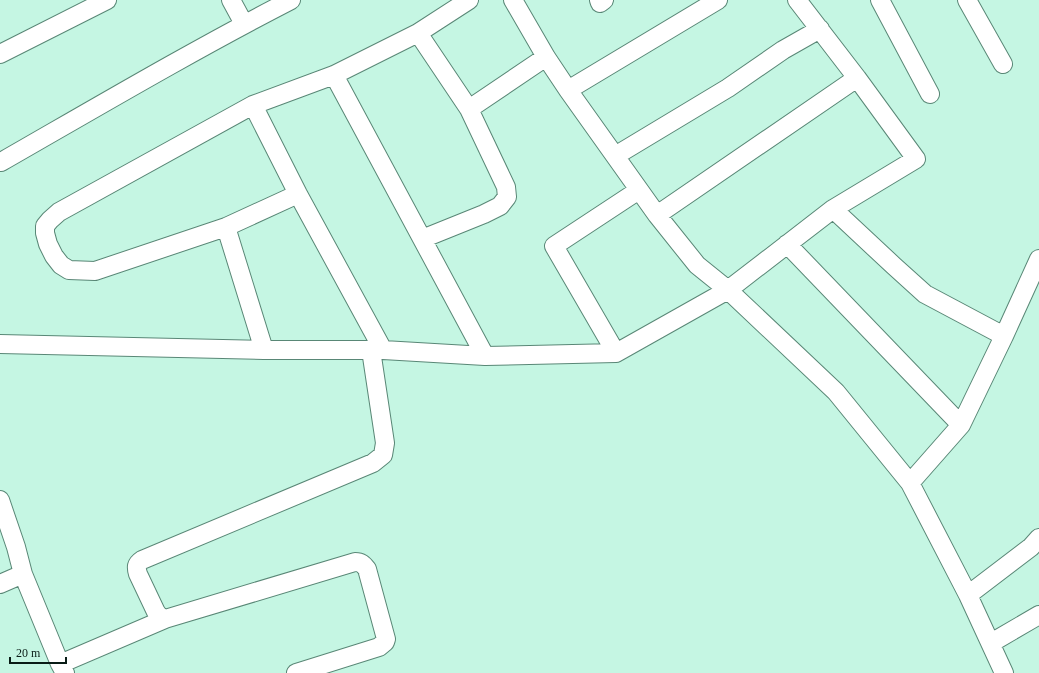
<svg xmlns="http://www.w3.org/2000/svg" width="1039" height="673" viewBox="0 0 1039 673" font-family="Georgia,serif">
<style>
.lines{fill:none;stroke-linecap:round;stroke-linejoin:round}
.minor-casing{stroke:#598776;stroke-width:20}
.minor{stroke:#fff;stroke-width:18}
</style>
<rect width="100%" height="100%" fill="#c5f6e3"/>
<g class="lines">
<defs>
<path id="minor" d="M231 0 244 24
M513 0 546 57 568 90 657 215 697 265 728 290 836 392 910 483 968 595 1004 673
M599 0 600 3 604 0
M880 0 930 94
M967 0 1003 64
M0 54 107 0
M334 75 485 356
M568 90 718 0
M253 105 298 194 383 350
M469 109 546 57
M615 156 728 88 783 50 820 29
M1 162C97 107 192 51 291 0
M298 194 226 227 95 271 69 270 61 265 54 256 48 244 45 233V226L50 220 59 212 253 105 334 75 418 33
M833 209 894 266 925 294 1004 336
M657 215 857 78
M226 227 264 350
M422 239 484 214 500 206 507 197 506 187 469 109 418 33 469 0
M787 244 961 425
M0 344 264 350H383L485 356 616 353 728 290 833 209 916 159 857 78 797 0
M616 353 554 246 639 190
M910 483 961 425 1004 336 1039 259
M0 500 16 547 23 574 60 664 65 673
M0 584 23 574
M968 595 1031 547 1039 538
M991 643 1039 615
M60 664 165 619
M296 673 379 647 385 642 386 639 367 569C363 564 361 562 355 562L165 619 159 616 156 612 138 574C136 567 136 564 142 560L373 463 383 455 385 443 371 350"/>
</defs>
<!-- minor casing -->
<use href="#minor" class="minor-casing"/>
<!-- minor -->
<use href="#minor" class="minor"/>
</g>
<!-- scale -->
<path d="M10 657v6h56v-6" fill="none" stroke="#091c16" stroke-width="2"/>
<text x="16" y="657" font-size="12" fill="#091c16" stroke="#c5f6e3" stroke-width="3" paint-order="stroke">20 m</text>
</svg>
